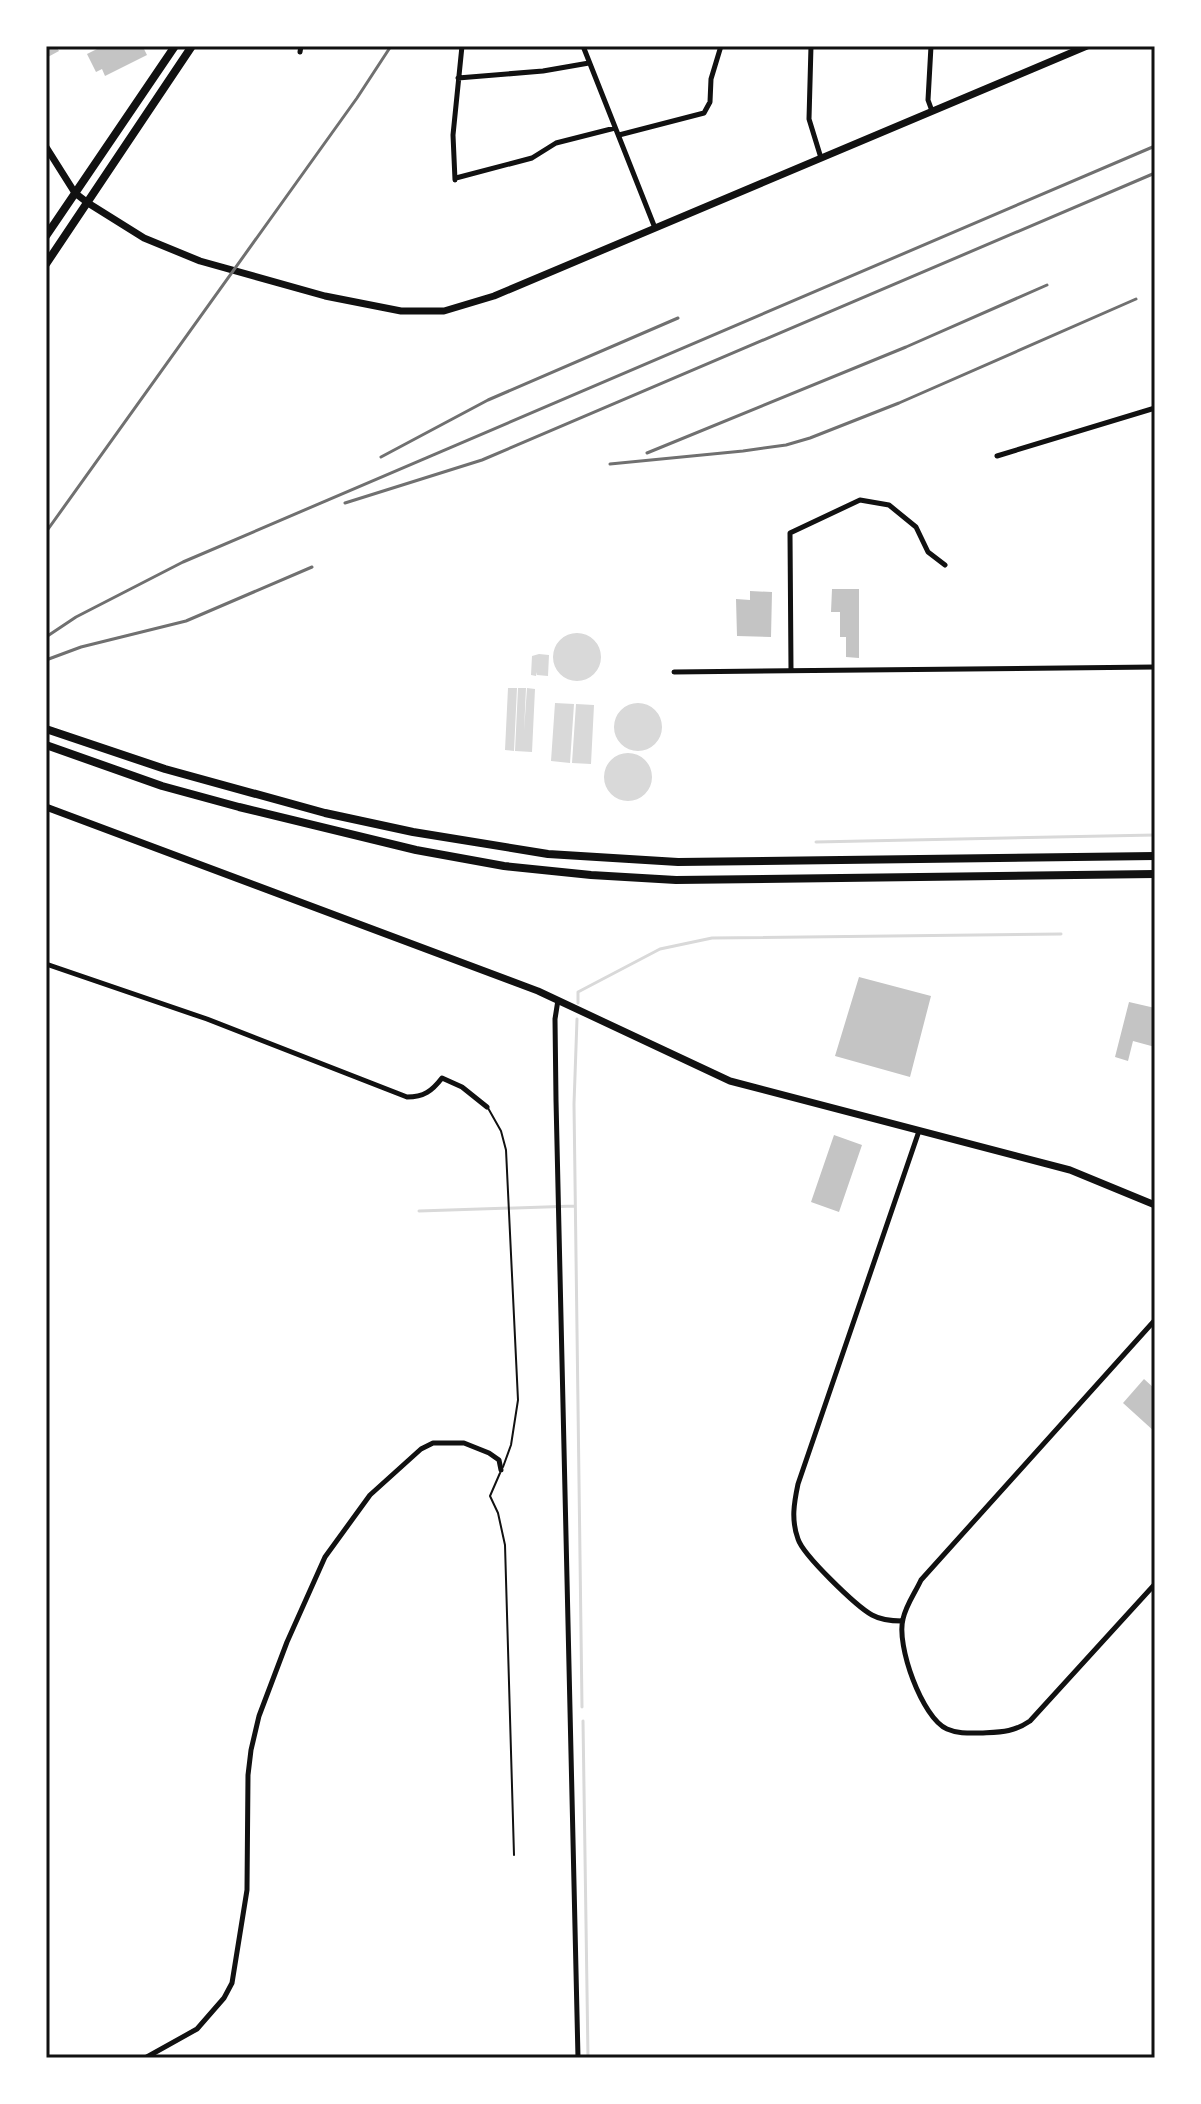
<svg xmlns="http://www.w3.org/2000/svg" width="1201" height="2104" viewBox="0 0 1201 2104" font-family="Ubuntu,sans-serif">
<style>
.water{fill:#d9d9d9}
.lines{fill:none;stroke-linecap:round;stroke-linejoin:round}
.stream{stroke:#d9d9d9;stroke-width:3}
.building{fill:#c4c4c4}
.service{stroke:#111;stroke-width:2}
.minor{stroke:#111;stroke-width:5}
.secondary{stroke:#111;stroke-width:7}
.primary{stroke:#111;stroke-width:8}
.trunk{stroke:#111;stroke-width:8}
.rail{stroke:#707070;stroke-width:3}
.neatline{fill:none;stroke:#111;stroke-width:3}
</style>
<rect width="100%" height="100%" fill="#fff"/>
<!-- water -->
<path class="water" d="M553 657a24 24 0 1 1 48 0a24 24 0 1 1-48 0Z
M539 654 549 655 548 676 537 675V672L536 676 531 675 532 656Z
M508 688H517L514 751 505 750Z
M518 688H526L524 731 527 688 535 689 532 752 515 751Z
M555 703 574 704 570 763 551 761Z
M614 727a24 24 0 1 1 48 0a24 24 0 1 1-48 0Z
M576 704 594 705 591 764 572 763Z
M604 777a24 24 0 1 1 48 0a24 24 0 1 1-48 0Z"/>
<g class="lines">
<!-- stream -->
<path class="stream" d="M816 842 1155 835
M578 1003V992L660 949 712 938 1061 934
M577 1019 574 1104 582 1707
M419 1211 575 1206
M583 1721 588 2058"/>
</g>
<!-- building -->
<path class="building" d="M46 46H56L59 51 46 58Z
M103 46H151L144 49 147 55 105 76 102 69 96 72 87 54Z
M832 589H859V658L846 657V637H840V612H831Z
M750 591 772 592 771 637 737 636 736 599 750 600Z
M859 977 931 996 910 1077 835 1056Z
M1129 1002 1155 1008V1047L1133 1041 1128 1061 1115 1057Z
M834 1135 862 1145 839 1212 811 1202Z
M1144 1379 1155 1389V1432L1123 1403Z"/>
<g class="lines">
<!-- service -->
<path class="service" d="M488 1108 501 1131 506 1150 518 1400 511 1445 503 1467
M500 1473 490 1496 498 1513 505 1545 514 1855"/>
<!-- minor -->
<path class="minor" d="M583 46 655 228
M811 46 809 119 821 158
M931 46 928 100 932 111
M300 52 301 46
M458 78 543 71 589 63
M619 135 704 113 710 102 711 79 721 46
M456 178 532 158 556 143 615 128
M455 180 453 135 462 46
M997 456 1155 408
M791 670 790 533 860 500 889 505 916 527 928 552 945 565
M674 672 1155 667
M46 964 207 1019 407 1097C424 1097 432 1091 442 1078L462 1087 487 1107
M558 1000 555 1019 556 1100 578 2058
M1155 1320 921 1580C915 1593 906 1605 903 1619 896 1645 922 1718 947 1729 958 1734 971 1733 983 1733 1001 1732 1014 1732 1030 1721L1155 1584
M902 1621C891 1621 881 1620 872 1615 856 1606 803 1555 798 1539 791 1520 794 1503 798 1484L919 1131
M145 2058 197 2029 224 1998 232 1983 247 1890 248 1775 251 1750 259 1716 287 1642 325 1557 370 1495 421 1449 433 1443H464L489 1453 499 1460 501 1470"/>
<!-- secondary -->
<path class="secondary" d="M46 147 75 193 88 203 144 238 200 261 325 296 401 311H444L494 296 1087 46
M46 807 538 991 730 1081 1070 1170 1155 1205"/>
<!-- primary -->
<path class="primary" d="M46 236 175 46
M46 264 192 46"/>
<!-- trunk -->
<path class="trunk" d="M46 729 165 769 325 813 413 832 548 854 678 862 1155 856
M46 745 162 786 239 807 416 850 504 866 591 875 676 880 1155 874"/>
<!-- rail -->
<path class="rail" d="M647 453 906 347 1047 285
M381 457 488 400 678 318
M610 464 743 451 786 445 810 438 899 403 1136 299
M345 503 482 460 1155 173
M46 532 357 98 391 46
M46 637 76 617 183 562 1155 146
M46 660 81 647 186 621 312 567"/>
</g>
<!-- border -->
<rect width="1201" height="2104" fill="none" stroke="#ffffff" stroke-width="96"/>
<rect x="48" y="48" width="1105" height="2008" class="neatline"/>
</svg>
